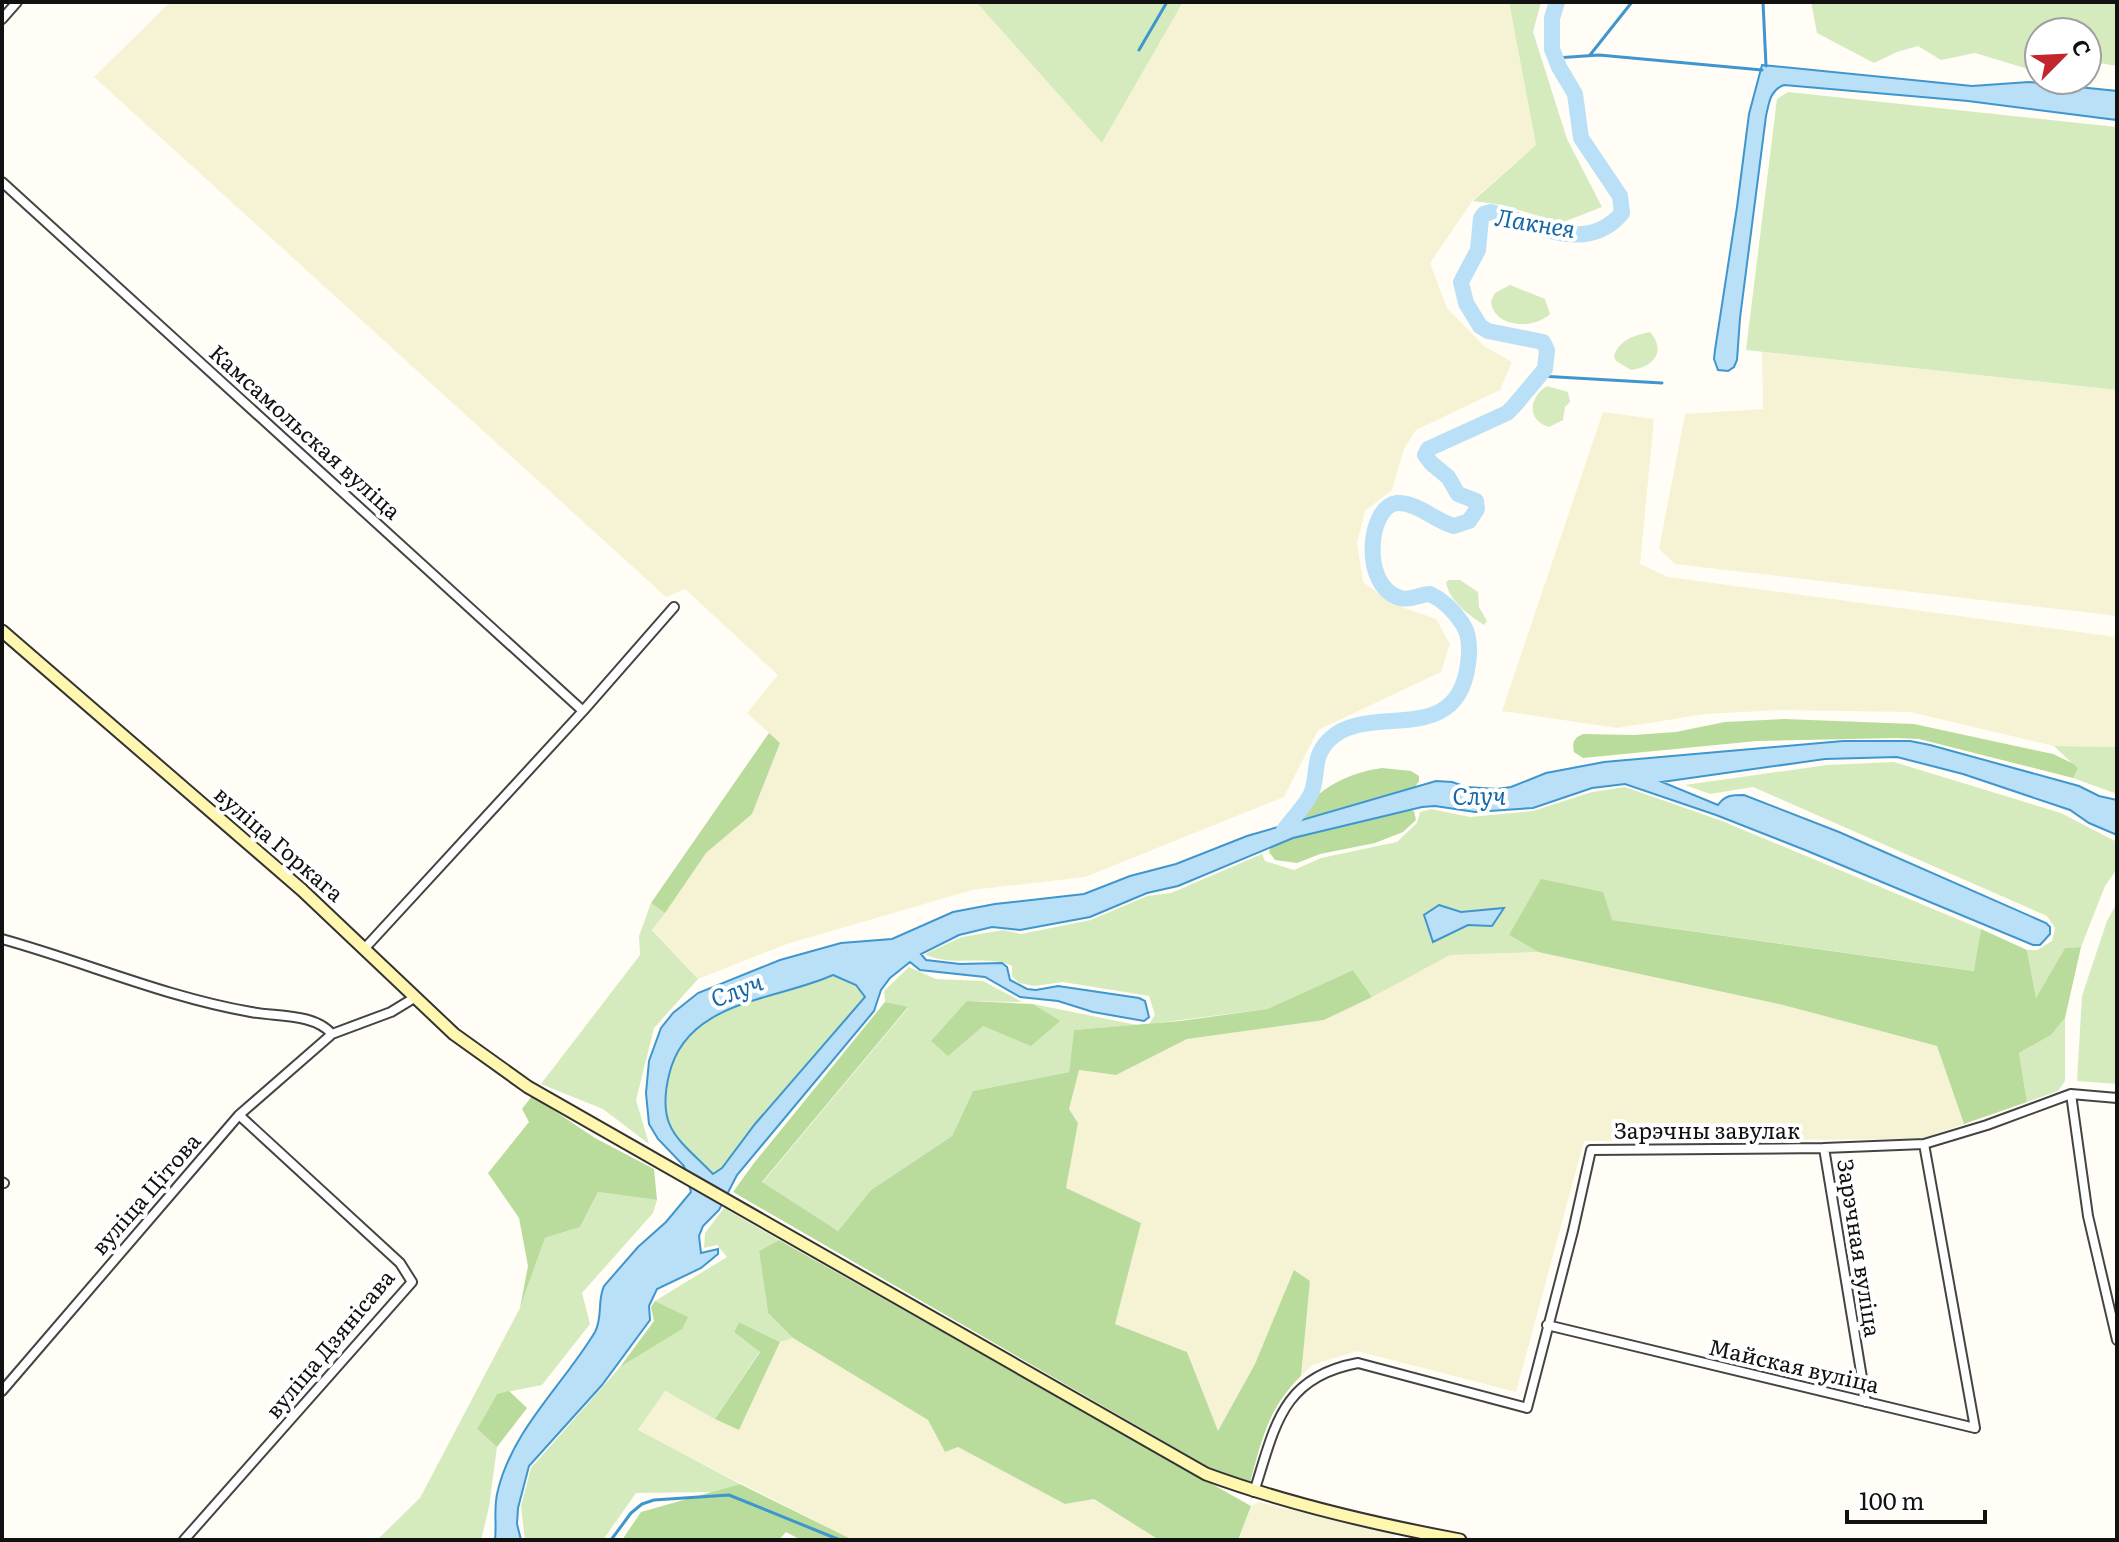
<svg xmlns="http://www.w3.org/2000/svg" width="2119" height="1542" viewBox="0 0 2119 1542" font-family="Literata,serif">
<style>
.farmland{fill:#f6f3d4}
.green{fill:#d5ebbd}
.forest{fill:#b9dc9c}
.water{fill:#b9e0f7;stroke:#3f96cf;stroke-width:2;fill-rule:evenodd}
.lines{fill:none;stroke-linecap:round;stroke-linejoin:round}
.stream{stroke:#3f96cf;stroke-width:3}
.river{stroke:#b9e0f7;stroke-width:16}
.minor-casing{stroke:#444;stroke-width:12}
.secondary-casing{stroke:#333;stroke-width:15}
.minor{stroke:#fff;stroke-width:8}
.secondary{stroke:#fff6b0;stroke-width:11}
.labels{text-anchor:middle;stroke-width:8;stroke-linejoin:round;paint-order:stroke}
.street-label{font-size:22px;fill:#111;stroke:#fff}
.water-label{font-size:24px;font-style:italic;fill:#1768a6;stroke:#fff}
</style>
<rect width="100%" height="100%" fill="#fffdf5"/>
<!-- farmland -->
<path class="farmland" d="M170 2H976L1102 143 1183 2H1509L1536 145 1473 200 1430 263 1447 308 1484 346 1512 362 1500 390 1416 430 1404 449 1392 490 1365 511 1357 543 1363 582 1393 604 1436 619 1450 644 1441 672 1318 730 1284 797 1085 877 972 890 787 944 698 979 652 929 706 853 752 814 780 743 747 713 778 675 685 589 666 597 94 77Z
M1762 352 2117 390V616L1675 564 1659 549 1685 414 1763 409Z
M1603 412 1654 419 1640 564 1668 577 2117 637V747L2054 746 1910 712 1781 710 1706 714 1617 728 1502 711Z
M1538 952 1783 1005 1937 1046 1964 1124 1920 1139 1584 1141 1516 1392 1357 1351 1312 1365 1301 1376 1310 1281 1255 1364 1218 1432 1187 1352 1115 1324 1066 1188 1078 1123 1069 1109 1078 1070 1116 1075 1187 1039 1324 1020 1450 955Z
M793 1338 928 1420 945 1452 958 1447 1065 1504 1094 1499 1159 1540H853L638 1431 664 1391 739 1430 780 1342Z
M1259 1502 1395 1534 1394 1540H1238L1251 1506Z"/>
<!-- green -->
<path class="green" d="M976 2H1183L1102 143Z
M1509 2H1541L1533 32 1567 139 1602 207 1561 223 1503 205 1473 201 1536 145Z
M1811 2H2117V66L2087 61V32H2039L2038 72 1975 53 1941 60 1918 46 1897 52 1874 63 1817 33Z
M1788 92 2117 127V390L1746 350 1777 99Z
M1510 285 1545 299 1550 314C1534 330 1493 328 1491 301L1495 293Z
M1650 332C1667 352 1653 367 1631 370L1616 361 1614 356C1619 340 1635 335 1650 332Z
M1547 386 1568 392 1570 402 1565 407 1563 420 1549 427C1526 420 1529 397 1547 386Z
M1449 580H1460L1478 592 1479 607 1487 621 1484 625C1469 615 1449 601 1446 582Z
M2054 746 2117 747V794L2073 778 2078 769Z
M1894 762 2061 813 2117 842V869L2105 886 2081 947 2065 948 2036 999 2027 950H2037L2052 941 2055 928 2047 916 1753 787 1710 794 1685 785 1827 765Z
M1625 787 1722 821 1981 929 1975 971 1612 920 1509 935 1538 952 1450 955 1372 997 1353 970 1267 1009 1149 1024 1155 1015 1149 996 1063 982 1034 986 1019 983 1012 976V966C985 954 951 968 925 954L962 937 1003 930 1021 934 1091 920 1147 896 1171 893 1262 854 1265 861 1294 870 1321 858 1397 842 1417 823 1420 812 1431 809 1470 817 1533 811 1592 792Z
M651 903 665 913 652 930 698 979 654 1028 636 1100 649 1144 603 1109 541 1084 640 955 639 936Z
M2117 903V1084L2077 1081 2082 996 2107 921Z
M909 967 936 979 983 981 1022 1002 967 1001 983 1026 1059 1022 1033 1004 1137 1025 1074 1030 1069 1072 973 1091 952 1136 871 1190 838 1231 762 1183 908 1008 885 1002 884 991Z
M833 975 856 985 865 996 755 1124 722 1168 713 1175C679 1140 656 1129 668 1076 686 1000 775 1001 833 975Z
M2065 1018V1081L2058 1091 2027 1102 2019 1053 2051 1035Z
M598 1192 657 1200 653 1213 582 1293 590 1324 542 1385 497 1394 477 1429 497 1447 489 1507 481 1540H377L420 1498 520 1308 545 1238 580 1227Z
M724 1208 779 1240 759 1251 768 1313 793 1338 780 1342 739 1322 734 1332 760 1351 715 1419 665 1391 638 1430 740 1484 712 1492 636 1493 603 1540H525L521 1506 531 1468 620 1367 682 1328 687 1317 655 1301 727 1257 717 1245 704 1248 705 1233Z"/>
<!-- forest -->
<path class="forest" d="M1784 719 1914 724 2053 754 2074 764 2078 769 2073 778 1919 739 1897 738 1757 741 1583 758 1574 752C1572 742 1574 738 1583 734L1634 735 1676 732 1725 722Z
M769 733 780 743 752 814 706 853 665 913 651 903Z
M1382 768 1411 771 1419 776V781L1415 787 1303 819C1311 788 1353 772 1382 768Z
M1408 810 1414 811 1416 820 1403 832 1375 843 1320 854 1297 863 1275 860 1269 852 1270 848 1293 838Z
M1541 879 1603 892 1612 920 1974 971 1981 929 2027 950 2036 998 2065 948 2081 947 2065 1018 2051 1035 2019 1053 2027 1102 1964 1124 1937 1046 1783 1005 1538 952 1509 935Z
M1353 970 1372 997 1324 1020 1187 1039 1116 1075 1079 1070 1069 1109 1078 1123 1066 1188 1141 1223 1115 1324 1187 1352 1218 1431 1255 1364 1294 1270 1310 1281 1301 1376C1268 1408 1262 1440 1250 1482L1212 1469 733 1192 754 1163 885 1002 908 1007 762 1182 838 1231 871 1190 952 1136 973 1091 1069 1072 1074 1030 1180 1021 1267 1009Z
M967 1001 1033 1004 1060 1021 1031 1046 983 1026 948 1056 931 1041Z
M532 1096 595 1138 654 1169 657 1200 598 1192 580 1227 545 1238 520 1308 528 1266 519 1218 488 1173 529 1122 522 1109Z
M779 1240 1251 1506 1238 1540H1159L1094 1499 1065 1504 958 1447 945 1452 928 1420 793 1338 768 1313 759 1251Z
M655 1301 688 1317 682 1329 620 1367 654 1321 651 1307Z
M739 1322 780 1342 739 1430 715 1419 760 1352 734 1332Z
M509 1391 527 1408 497 1447 477 1429 497 1394Z
M740 1484 853 1540H801L786 1532 779 1540H622L641 1512Z"/>
<!-- water -->
<path class="water" d="M1762 65 1972 86 2029 82 2117 91V120L1968 101 1784 85C1770 90 1769 103 1766 116L1740 318 1737 360 1734 367 1728 371 1718 370 1714 359 1715 350 1737 207 1749 114Z
M1843 741H1910L1930 745 2079 786 2099 796 2117 800V835L2089 823 2070 810 1963 774 1897 757 1825 759 1662 782 1718 805C1725 795 1732 795 1744 795L1839 832 2046 923 2050 927V934L2040 945H2033L1805 850 1716 815 1625 784 1592 788 1533 808 1475 812 1435 806 1422 807 1293 838 1178 886 1147 893 1090 917 1020 930 992 927 959 935 921 954 926 960 960 964 1002 963 1007 967 1010 980 1027 989 1036 990 1058 986 1139 998 1145 1001 1149 1017 1144 1021 1093 1012 1058 1001 1020 997 985 977 920 970 910 962 890 978 881 990 874 1011 737 1175 719 1210 703 1226 699 1236 701 1253 718 1249V1254L701 1268 657 1289 649 1306 650 1320 602 1385 529 1466 518 1508 517 1524 521 1540H495C497 1523 493 1507 498 1490 513 1429 563 1385 595 1332 603 1317 597 1301 604 1286L638 1247 666 1222 691 1192 684 1166 658 1139 649 1124 646 1093 649 1061 661 1028 673 1013 698 993 780 960 841 943 892 939 953 912 995 904 1084 894 1130 876 1176 864 1247 836 1436 781 1452 782 1467 787 1497 789 1511 787 1546 773 1604 762ZM833 975 856 985 865 997 755 1124 722 1168 713 1174C679 1139 656 1129 669 1075 686 1000 775 1001 833 975Z
M1439 905 1461 912 1504 908 1492 926 1468 925 1433 942 1424 915Z"/>
<g class="lines">
<!-- stream -->
<path class="stream" d="M1763 2 1766 66
M1139 50 1167 2
M1590 55 1632 2
M1556 58 1599 55 1762 70
M1540 376 1662 383
M611 1540 631 1513 642 1504 654 1500 729 1495 840 1540"/>
<!-- river -->
<path class="river" d="M1284 830C1292 819 1303 808 1310 796 1320 776 1310 758 1330 739 1370 701 1457 750 1468 664 1470 650 1470 634 1462 623 1454 611 1443 600 1430 594 1420 594 1411 601 1400 598 1360 586 1368 506 1397 503 1417 502 1435 521 1454 526L1469 521 1477 509 1476 501 1458 494 1448 477 1431 463 1425 455 1428 449 1507 413 1514 406 1545 369 1547 350 1543 342 1488 331 1480 326 1466 303 1461 282 1478 250 1481 218 1484 214 1491 212C1534 223 1586 256 1622 213L1620 196 1581 138 1575 94 1559 67 1552 49V18L1557 2"/>
<defs>
<path id="minor" d="M2 19 17 2
M2 182 583 711
M2 939C85 962 165 997 251 1012 276 1017 314 1013 332 1034
M365 948 583 711 674 607
M2071 1094 2088 1216 2117 1340
M1824 1148 1866 1402
M2 1182 4 1183
M1547 1325 1975 1428 1924 1144
M2 1391 239 1115 332 1034 391 1012 414 998
M1254 1492C1275 1427 1281 1377 1358 1363L1527 1408 1573 1231 1591 1150 1824 1148 1924 1144 1987 1125 2071 1094 2117 1098
M184 1540 412 1282 400 1263 239 1115"/>
<path id="secondary" d="M2 631 302 890 454 1034 528 1087 1206 1474C1288 1504 1374 1524 1460 1540"/>
</defs>
<!-- minor casing -->
<use href="#minor" class="minor-casing"/>
<!-- secondary casing -->
<use href="#secondary" class="secondary-casing"/>
<!-- minor -->
<use href="#minor" class="minor"/>
<!-- secondary -->
<use href="#secondary" class="secondary"/>
</g>
<g class="labels">
<!-- street labels -->
<g class="street-label">
<text transform="translate(305 432) rotate(42)" y="8">Камсамольская вуліца</text>
<text transform="translate(279 844) rotate(41)" y="8">вуліца Горкага</text>
<text x="1707" y="1139">Зарэчны завулак</text>
<text transform="translate(146 1194) rotate(-49)" y="8">вуліца Цітова</text>
<text transform="translate(1859 1248) rotate(81)" y="8">Зарэчная вуліца</text>
<text transform="translate(330 1344) rotate(-50)" y="8">вуліца Дзянісава</text>
<text transform="translate(1794 1366) rotate(13)" y="8">Майская вуліца</text>
</g>
<!-- water labels -->
<g class="water-label">
<text transform="translate(1535 224) rotate(9)" y="8">Лакнея</text>
<text x="1479" y="805">Случ</text>
<text transform="translate(737 991) rotate(-21)" y="8">Случ</text>
</g>
</g>
<!-- border -->
<rect width="2119" height="1542" fill="none" stroke="#111111" stroke-width="8"/>
<!-- north arrow -->
<g transform="translate(2063 56) rotate(66)"><circle r="38" fill="#ffffff" stroke="#a0a0a0" stroke-width="2"/>
<path d="M0-6L14 30L0 20L-14 30Z" fill="#c4262e"/>
<text y="-12" font-size="22" font-weight="bold" text-anchor="middle" fill="#111111">С</text>
</g>
<!-- scale -->
<path d="M1847 1510v12h138v-12" fill="none" stroke="#111111" stroke-width="4"/>
<text x="1859" y="1510" font-size="24" fill="#111111" stroke="#ffffff" stroke-width="6" paint-order="stroke">100 m</text>
</svg>
